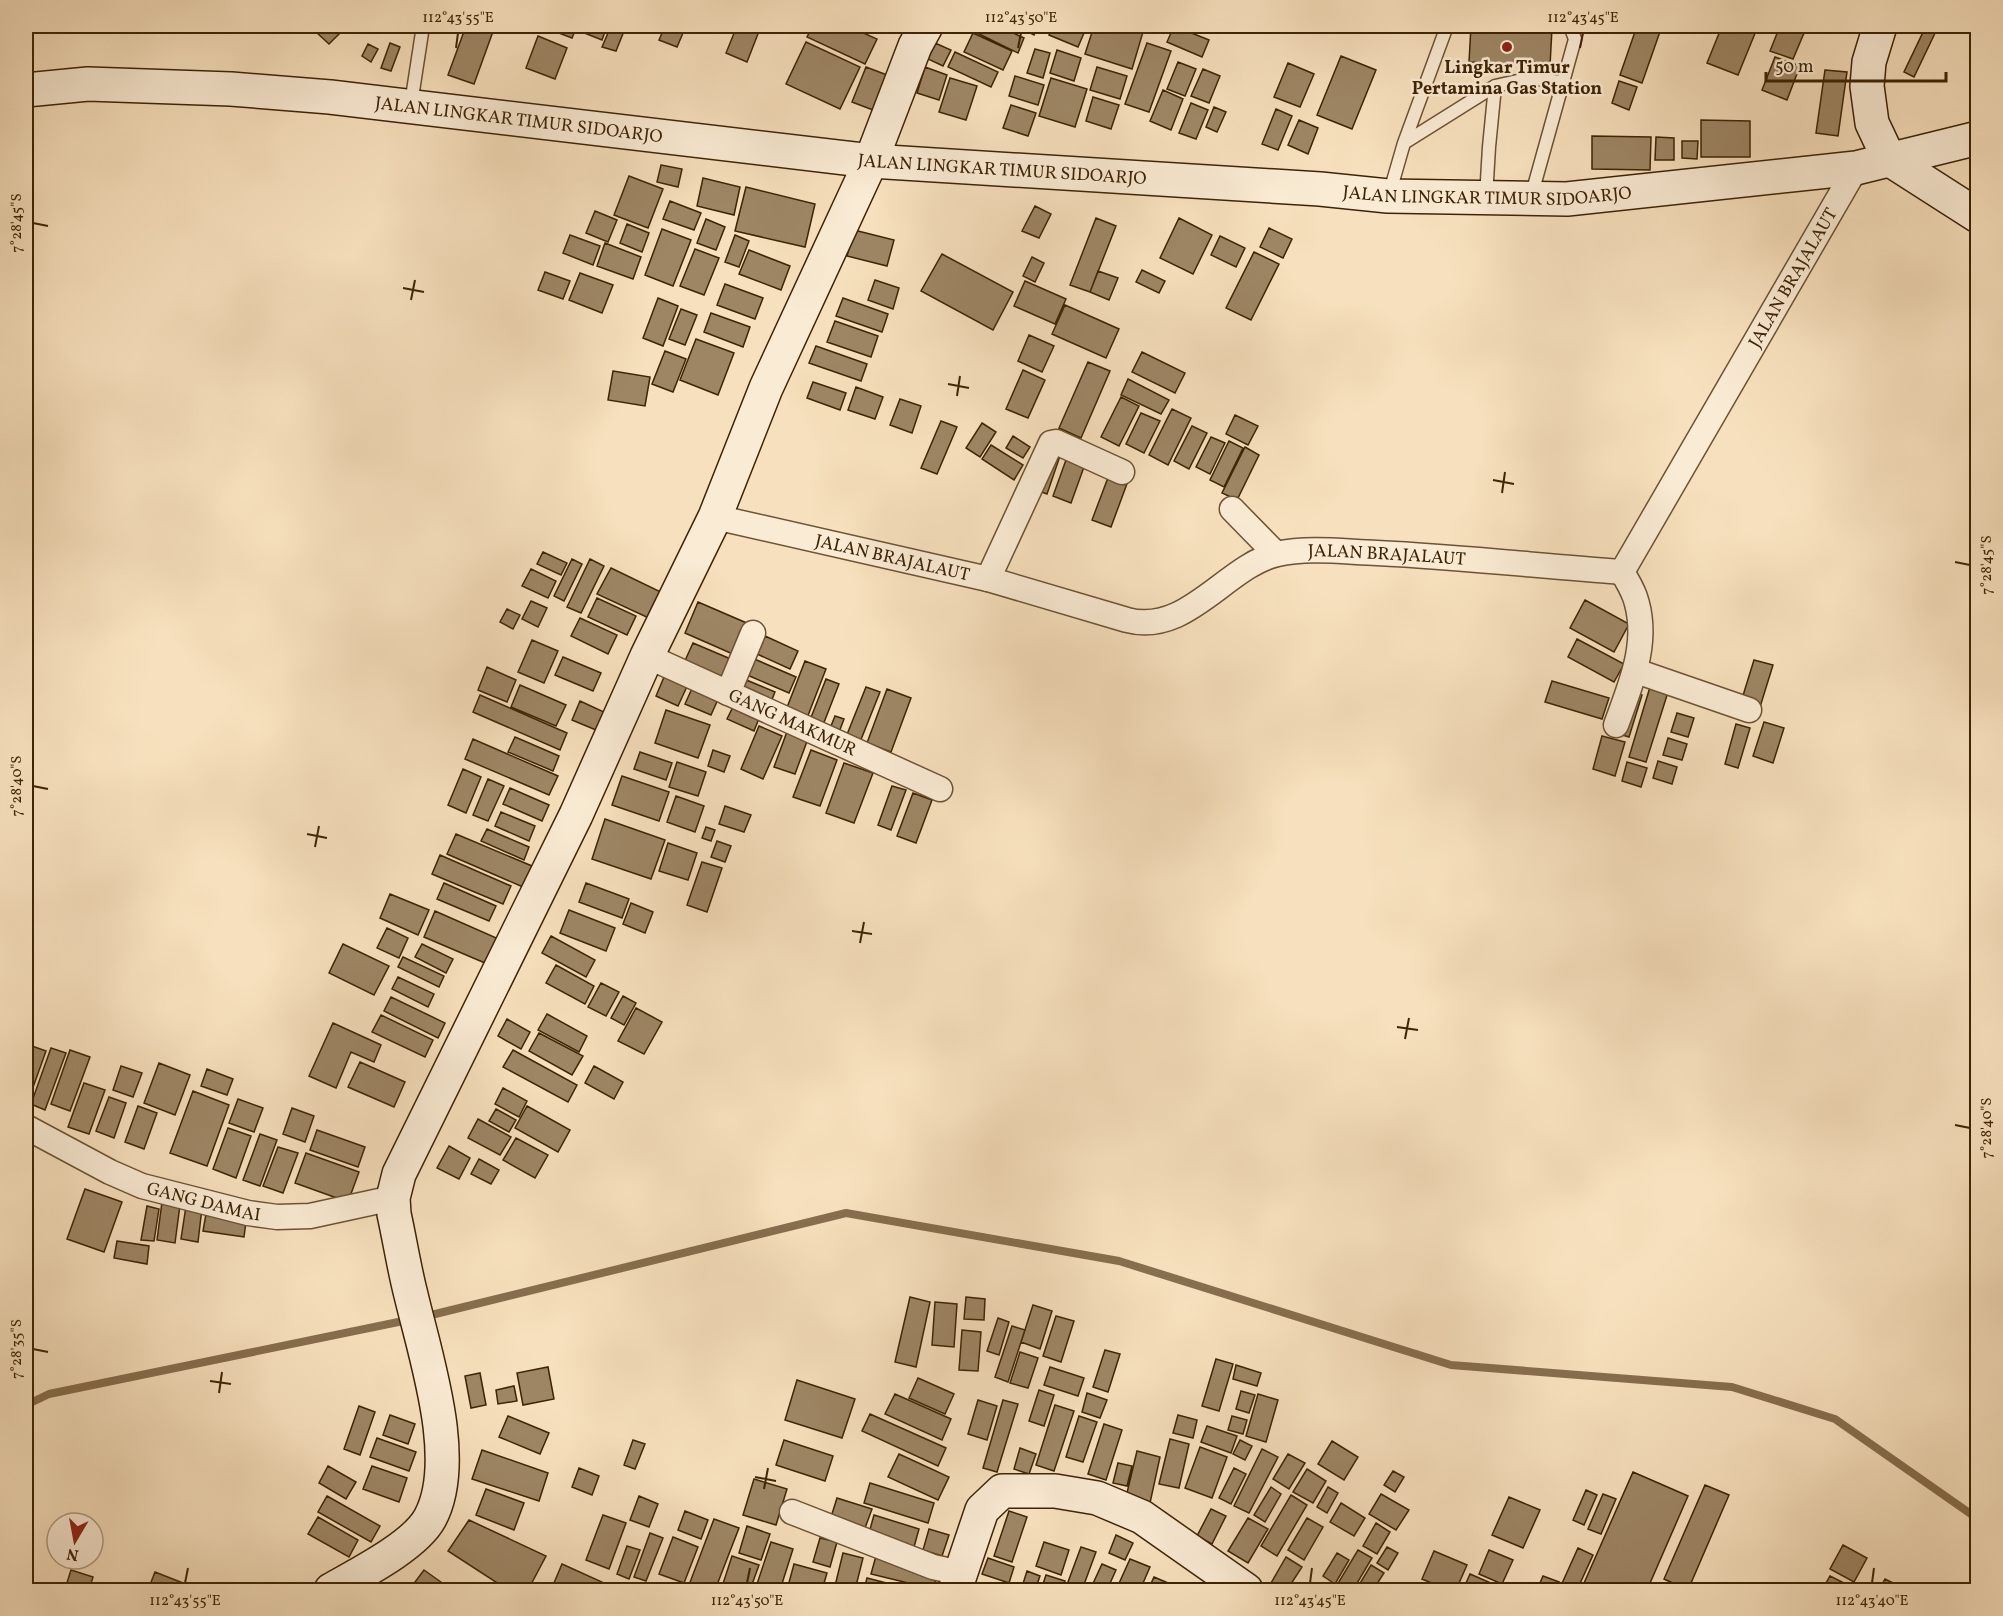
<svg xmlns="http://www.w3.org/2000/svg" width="2003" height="1616" viewBox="0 0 2003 1616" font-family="Vollkorn,serif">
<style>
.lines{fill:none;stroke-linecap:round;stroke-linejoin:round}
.stream{stroke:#876e4e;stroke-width:8}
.building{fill:#9e8665;stroke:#3d2405;stroke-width:1.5}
.lane-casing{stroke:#6c5333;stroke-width:15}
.street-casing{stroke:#6c5333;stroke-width:27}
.secondary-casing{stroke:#3d2405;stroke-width:36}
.lane{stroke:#faebd4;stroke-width:12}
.street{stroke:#faebd4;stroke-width:24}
.secondary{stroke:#faebd4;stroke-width:33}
.ticks{fill:none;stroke:#3d2405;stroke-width:2}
.poi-dot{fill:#8f2418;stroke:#faebd4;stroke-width:2}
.labels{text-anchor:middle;stroke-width:5;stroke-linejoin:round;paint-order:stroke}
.poi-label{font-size:18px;font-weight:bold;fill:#3d2405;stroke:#faebd4}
.street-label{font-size:18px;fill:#3d2405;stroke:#faebd4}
.neatline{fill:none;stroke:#3d2405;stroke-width:2}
.ticks-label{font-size:15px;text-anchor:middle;fill:#3d2405}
</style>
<rect width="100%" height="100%" fill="#f7e0bd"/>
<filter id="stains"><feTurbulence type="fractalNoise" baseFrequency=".00333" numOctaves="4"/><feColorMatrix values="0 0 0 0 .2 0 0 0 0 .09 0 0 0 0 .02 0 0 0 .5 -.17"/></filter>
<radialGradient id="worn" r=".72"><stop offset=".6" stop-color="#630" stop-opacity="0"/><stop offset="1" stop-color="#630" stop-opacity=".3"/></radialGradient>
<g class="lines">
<!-- stream -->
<path class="stream" d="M423 1317 846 1213 1119 1261 1451 1365 1732 1387 1835 1419 1978 1519
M26 1405 49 1394 408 1320"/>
</g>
<!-- building -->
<path class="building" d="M322 26H343L345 28 329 44 316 32Z
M466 26H495L474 84 448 75Z
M544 26H577L572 38 543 27Z
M584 26H607L602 40 582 32Z
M611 26H626L616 51 602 47Z
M665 26H686L677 47 659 40Z
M686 26H702L699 33 685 28Z
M737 26H761L747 62 726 53Z
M813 26H848L877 39 865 64 807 37Z
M980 26H998L1024 38 1018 53 977 33Z
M1017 26H1038L1034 35Z
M1053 26H1087L1078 47 1049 35Z
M1094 26H1122L1143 32 1132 69 1085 54Z
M1174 26 1209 40 1202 57 1167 42Z
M1334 26H1353L1350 32Z
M1471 26 1552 28 1550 66 1469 62Z
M1637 26H1662L1642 83 1620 75Z
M1722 26H1758L1738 75 1707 63Z
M1780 26H1807L1793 59 1770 51Z
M1926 26 1937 29 1914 77 1904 72Z
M973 33 1012 51 1003 70 964 52Z
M538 36 567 48 555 79 526 68Z
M806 42 860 67 840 109 786 84Z
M390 43 400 47 391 71 381 68Z
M935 43 951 50 943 66 928 59Z
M1147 43 1171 51 1149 112 1125 104Z
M368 44 378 49 371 62 362 56Z
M1035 49 1050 53 1043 78 1027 73Z
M1057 50 1081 58 1074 81 1050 73Z
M955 52 998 72 991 87 948 67Z
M1341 56 1376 70 1352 129 1317 115Z
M1775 57 1800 66 1787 100 1762 90Z
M1178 62 1196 69 1185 96 1167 89Z
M1288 63 1314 74 1300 107 1274 97Z
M866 67 887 75 873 110 852 102Z
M925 67 947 75 939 100 917 93Z
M1097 67 1127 76 1120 99 1090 90Z
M1203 69 1220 76 1209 103 1191 96Z
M1825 70 1847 72 1838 136 1816 133Z
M1015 76 1044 85 1038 105 1009 96Z
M950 78 977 86 966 120 939 112Z
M1051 78 1087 89 1075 127 1039 116Z
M1619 81 1637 87 1629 110 1612 103Z
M1163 90 1183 99 1171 130 1150 121Z
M1093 97 1119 105 1111 129 1086 121Z
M1191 103 1208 110 1196 139 1179 133Z
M1011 105 1036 113 1028 136 1003 128Z
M1214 107 1226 112 1217 132 1206 127Z
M1276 109 1292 116 1278 150 1262 144Z
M1299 120 1318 128 1308 154 1288 145Z
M1701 120 1750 121V157H1701Z
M1592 136 1651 137 1650 170 1592 169Z
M1656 137 1674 138V160H1655Z
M1682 141H1698L1697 159 1682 158Z
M661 165 682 169 678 187 657 182Z
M629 176 663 189 648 228 614 215Z
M703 178 740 187 734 215 697 206Z
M746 187 815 204 805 247 735 231Z
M670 201 701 213 694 230 663 219Z
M1035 206 1051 214 1039 238 1022 231Z
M595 211 617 220 608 242 586 233Z
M1096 218 1116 226 1090 292 1070 285Z
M1179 218 1212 235 1193 274 1160 258Z
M706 219 725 227 716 250 697 243Z
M627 224 649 233 642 252 620 243Z
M1269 228 1292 239 1283 258 1260 247Z
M662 229 691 240 673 286 645 275Z
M854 230 894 240 887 266 847 256Z
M570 235 600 246 593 265 563 253Z
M735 235 749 241 739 267 725 262Z
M1220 236 1245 248 1236 267 1211 255Z
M605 243 641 257 633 279 597 266Z
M695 249 719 258 704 295 680 286Z
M749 250 790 266 781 290 739 274Z
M1254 252 1279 264 1251 320 1226 308Z
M942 254 1013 292 993 330 921 291Z
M1032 257 1044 263 1035 282 1023 276Z
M1142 270 1165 281 1159 293 1136 282Z
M1098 271 1118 278 1109 300 1090 292Z
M545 272 570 281 563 299 538 290Z
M580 273 613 285 602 313 569 300Z
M875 280 899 288 893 309 868 300Z
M1025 281 1066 299 1055 324 1014 306Z
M725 284 763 298 755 319 717 305Z
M658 298 678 306 663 346 643 338Z
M843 298 888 314 882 332 836 316Z
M1065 305 1119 329 1106 358 1052 334Z
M681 309 697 315 685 345 669 339Z
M711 313 750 327 743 347 704 332Z
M835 321 878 336 871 357 827 342Z
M1029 335 1054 346 1042 372 1018 361Z
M696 339 734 353 718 395 680 380Z
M816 346 867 364 861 381 809 363Z
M665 351 686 359 673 392 652 384Z
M1142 352 1185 373 1175 393 1132 372Z
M1088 362 1110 371 1081 438 1059 428Z
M1023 370 1045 380 1028 418 1006 409Z
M613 371 650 377 645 406 608 400Z
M1128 379 1169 400 1161 414 1121 395Z
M813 382 846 393 840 410 807 398Z
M856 387 883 397 875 419 848 410Z
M1121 397 1139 406 1119 446 1101 437Z
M900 399 921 406 912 433 890 425Z
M1172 409 1191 418 1168 465 1149 455Z
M1141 413 1160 421 1144 453 1126 444Z
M1235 415 1258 426 1248 445 1226 434Z
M941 421 957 427 937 474 921 468Z
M982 423 996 432 980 457 966 448Z
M1192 426 1207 433 1189 469 1174 461Z
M1013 436 1030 447 1023 458 1006 448Z
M1211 437 1225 443 1210 474 1196 467Z
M1229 441 1243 448 1224 487 1210 480Z
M991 445 1023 465 1014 480 982 459Z
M1245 447 1259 455 1237 500 1222 493Z
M1049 452 1060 456 1047 494 1036 490Z
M1066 460 1084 467 1071 503 1053 496Z
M1109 475 1128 481 1111 527 1092 520Z
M543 552 567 563 561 575 537 564Z
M572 559 582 564 564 601 554 596Z
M590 559 604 566 581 613 567 607Z
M611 568 665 594 653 620 597 594Z
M531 569 556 581 548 598 522 586Z
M597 598 636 616 627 635 588 617Z
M1585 600 1629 624 1614 652 1570 628Z
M531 601 547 608 538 627 522 619Z
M698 602 749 624 735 655 685 633Z
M507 609 520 615 513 629 500 622Z
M580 618 617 635 608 654 571 636Z
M765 636 798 651 790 669 757 654Z
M1577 639 1624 664 1614 682 1568 657Z
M532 640 558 651 544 683 518 672Z
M693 643 733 660 723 682 683 665Z
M563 657 601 673 593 691 555 675Z
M752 658 796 677 789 693 745 674Z
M1754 660 1773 665 1760 707 1741 702Z
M805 661 826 669 807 718 786 710Z
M487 667 516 680 507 702 478 690Z
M667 670 690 680 678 706 656 696Z
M744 679 775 692 769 707 738 693Z
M826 679 839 684 823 725 810 720Z
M1552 681 1609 698 1602 719 1545 702Z
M694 684 720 695 711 715 685 704Z
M520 685 566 705 556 726 511 707Z
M866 687 880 692 860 742 846 737Z
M1650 687 1668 692 1646 762 1629 757Z
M887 689 911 698 891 752 867 743Z
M1631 692 1642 695 1629 737 1619 734Z
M480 695 567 733 560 750 473 712Z
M580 701 604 712 596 730 572 720Z
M734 705 760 716 754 731 727 719Z
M666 710 710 725 698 758 655 743Z
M1677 713 1694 718 1688 737 1671 732Z
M835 716 844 719 838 735 829 731Z
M1764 722 1784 728 1773 763 1753 756Z
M1736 724 1750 728 1738 768 1725 764Z
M759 726 782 736 763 779 741 769Z
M788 729 809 736 795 774 774 767Z
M1602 736 1625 742 1615 776 1593 769Z
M515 737 559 756 553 771 508 752Z
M1668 738 1687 744 1682 760 1663 755Z
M473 739 558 776 549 795 465 759Z
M713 750 730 756 724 772 708 766Z
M811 750 837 760 820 806 793 797Z
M640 752 672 763 666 780 634 769Z
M1658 761 1677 767 1672 784 1653 778Z
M677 762 706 772 698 796 669 787Z
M1627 762 1647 768 1641 787 1622 781Z
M844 763 873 773 854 823 826 813Z
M463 769 481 777 466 813 448 805Z
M622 776 669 792 659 821 612 805Z
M488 779 504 786 488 821 473 815Z
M892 786 906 790 891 830 878 825Z
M510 788 549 805 542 821 503 804Z
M913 793 932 800 916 843 897 836Z
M676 796 704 806 695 832 667 822Z
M725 806 751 815 744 832 719 824Z
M501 812 535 826 529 841 495 826Z
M605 819 665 840 651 879 592 859Z
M706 827 715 830 711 841 702 838Z
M487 829 529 847 524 860 481 841Z
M456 834 532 866 523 887 447 854Z
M717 841 731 846 725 862 711 857Z
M668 843 697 853 688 880 659 871Z
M440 855 511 886 503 904 432 874Z
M702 862 722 868 707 912 687 905Z
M444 883 496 906 489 921 437 899Z
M586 883 629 899 622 918 579 902Z
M390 894 429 910 418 935 380 918Z
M631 903 653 912 645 933 623 924Z
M569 910 615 928 606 951 560 933Z
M435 911 510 944 499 969 424 937Z
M387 928 408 938 399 958 377 948Z
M551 936 595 960 586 977 542 953Z
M343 944 389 966 374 995 329 973Z
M422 944 453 959 446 973 415 957Z
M403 957 444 976 439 987 398 967Z
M556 965 594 986 585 1004 546 983Z
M398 977 434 994 428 1007 392 989Z
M601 983 619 992 606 1016 588 1007Z
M623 996 636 1003 624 1025 611 1018Z
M391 997 445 1023 438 1038 384 1011Z
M636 1008 662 1022 644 1054 618 1041Z
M547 1014 587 1036 579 1052 538 1030Z
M381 1015 433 1040 425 1057 372 1032Z
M507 1019 530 1032 521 1049 498 1036Z
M333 1023 381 1045 374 1062 351 1052 336 1088 309 1076Z
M539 1033 583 1056 572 1075 529 1051Z
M29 1045 46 1051 26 1107V1055Z
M51 1048 66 1053 45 1110 31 1104Z
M70 1050 90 1057 70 1111 51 1104Z
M513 1050 577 1085 568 1102 503 1067Z
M360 1062 405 1082 394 1107 348 1087Z
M159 1063 190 1075 175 1115 144 1103Z
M121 1066 142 1073 133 1097 113 1090Z
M594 1066 623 1082 614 1099 585 1083Z
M207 1069 233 1079 227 1095 201 1086Z
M84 1083 105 1090 89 1134 68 1127Z
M503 1088 527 1101 519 1117 495 1104Z
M193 1091 229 1105 207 1166 170 1153Z
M109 1097 126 1103 114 1138 96 1131Z
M238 1099 263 1108 254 1132 229 1123Z
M138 1106 157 1113 144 1149 125 1142Z
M527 1106 570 1130 558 1152 515 1128Z
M292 1108 314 1116 305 1142 283 1134Z
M496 1109 516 1120 509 1132 489 1121Z
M478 1119 511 1137 500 1155 468 1138Z
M228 1128 251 1136 236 1178 213 1169Z
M317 1130 365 1147 358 1167 310 1150Z
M260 1134 277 1140 260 1186 243 1180Z
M516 1138 548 1155 535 1178 503 1160Z
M449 1146 470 1158 459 1179 437 1168Z
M278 1147 298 1153 283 1193 263 1186Z
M306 1153 359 1172 348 1202 295 1183Z
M479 1159 499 1170 491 1184 471 1174Z
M85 1189 122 1202 104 1252 67 1239Z
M162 1202 180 1205 175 1243 157 1240Z
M147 1206 159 1209 154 1241 141 1240Z
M186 1206 202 1208 198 1242 181 1239Z
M207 1208 247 1214 244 1237 203 1231Z
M117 1241 149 1246 147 1264 114 1258Z
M910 1297 930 1302 916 1367 895 1362Z
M966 1297 985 1299 984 1320 964 1319Z
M935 1302 957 1304 954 1347 932 1345Z
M1033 1305 1052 1311 1040 1349 1021 1342Z
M1056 1316 1074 1321 1061 1362 1043 1356Z
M998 1318 1009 1322 999 1355 987 1351Z
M1012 1326 1025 1330 1008 1382 995 1377Z
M962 1330 981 1332 978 1371 959 1370Z
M1105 1350 1120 1354 1108 1392 1093 1387Z
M1020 1352 1038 1358 1028 1388 1010 1383Z
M1216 1359 1233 1364 1219 1411 1202 1406Z
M1236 1365 1261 1373 1257 1386 1233 1379Z
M548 1367 554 1399 523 1405 517 1373Z
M1050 1367 1084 1378 1078 1396 1044 1385Z
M480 1373 486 1405 471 1408 465 1376Z
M918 1378 954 1394 945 1414 909 1398Z
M797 1380 855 1399 842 1438 785 1420Z
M514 1386 517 1401 498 1404 496 1390Z
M1039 1390 1054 1395 1044 1426 1029 1421Z
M1241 1391 1255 1395 1249 1413 1236 1409Z
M1087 1393 1107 1400 1100 1418 1082 1412Z
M895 1394 951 1419 942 1440 885 1414Z
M1258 1394 1278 1400 1266 1442 1246 1436Z
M978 1400 997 1406 987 1440 968 1434Z
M1003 1400 1018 1404 997 1472 983 1468Z
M1055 1405 1074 1411 1054 1471 1036 1465Z
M359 1406 375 1412 360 1455 344 1449Z
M870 1414 946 1448 938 1466 862 1431Z
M390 1415 415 1424 408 1444 383 1435Z
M1178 1415 1197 1420 1193 1438 1173 1433Z
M508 1416 549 1433 540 1454 499 1437Z
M1079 1416 1097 1422 1083 1462 1066 1457Z
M1232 1416 1247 1420 1243 1434 1228 1430Z
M1104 1424 1122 1430 1106 1480 1088 1474Z
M1207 1426 1237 1436 1231 1453 1201 1442Z
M377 1438 416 1452 409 1471 370 1457Z
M1170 1439 1189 1444 1179 1488 1159 1484Z
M633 1440 645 1444 635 1469 624 1465Z
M784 1440 833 1456 825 1481 776 1465Z
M1240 1440 1252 1446 1245 1460 1233 1454Z
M1332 1441 1358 1457 1344 1480 1318 1464Z
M1200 1447 1227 1457 1212 1498 1185 1488Z
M1020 1448 1036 1454 1029 1474 1014 1469Z
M1262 1449 1278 1457 1249 1513 1234 1506Z
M482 1450 548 1473 539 1501 472 1479Z
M1137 1451 1160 1457 1150 1503 1126 1497Z
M899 1454 949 1477 938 1500 888 1477Z
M1288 1454 1305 1463 1289 1489 1273 1479Z
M1118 1463 1132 1466 1127 1486 1113 1483Z
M328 1466 356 1482 346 1499 319 1483Z
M372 1466 407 1478 399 1502 363 1489Z
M579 1468 599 1476 592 1495 572 1487Z
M1234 1468 1246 1474 1231 1504 1219 1498Z
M1307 1469 1326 1481 1313 1503 1293 1492Z
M1393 1471 1404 1477 1395 1492 1384 1485Z
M1633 1472 1688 1496 1647 1590H1581Z
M754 1479 787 1489 776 1525 743 1515Z
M870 1483 934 1503 928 1523 864 1503Z
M1705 1485 1729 1495 1688 1590 1664 1579Z
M1271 1487 1281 1494 1265 1522 1254 1515Z
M1328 1487 1338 1493 1327 1513 1317 1507Z
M486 1489 524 1503 514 1530 476 1515Z
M1586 1490 1597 1495 1584 1525 1573 1520Z
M1381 1494 1409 1510 1396 1530 1369 1514Z
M1603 1494 1616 1499 1601 1534 1588 1529Z
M1291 1495 1307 1505 1277 1556 1261 1546Z
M327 1496 380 1526 371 1542 318 1512Z
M639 1496 658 1504 649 1527 630 1520Z
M1509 1497 1540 1510 1523 1548 1492 1535Z
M837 1498 872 1509 865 1528 831 1517Z
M1341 1503 1365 1518 1354 1536 1330 1522Z
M1211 1509 1226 1516 1212 1544 1197 1536Z
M685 1511 708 1520 701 1539 678 1530Z
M1009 1511 1027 1517 1012 1562 994 1556Z
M603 1515 626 1523 609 1569 586 1560Z
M874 1515 919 1529 914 1547 869 1533Z
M318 1517 358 1540 349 1557 308 1534Z
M1248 1518 1268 1529 1248 1563 1228 1551Z
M1307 1518 1323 1527 1304 1560 1288 1550Z
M714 1519 739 1528 715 1590H703L689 1585Z
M469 1520 546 1556 528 1590H508L448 1551Z
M1376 1523 1390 1532 1377 1554 1363 1546Z
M747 1526 770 1534 761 1560 739 1553Z
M929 1529 949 1535 942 1556 923 1550Z
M650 1533 663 1538 646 1581 634 1577Z
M1116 1535 1133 1543 1125 1560 1109 1553Z
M673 1537 698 1547 684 1583 659 1574Z
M820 1538 837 1542 830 1567 813 1562Z
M771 1542 793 1549 780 1590H755Z
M1044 1542 1069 1550 1061 1575 1036 1566Z
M1843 1545 1867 1558 1854 1582 1830 1569Z
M627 1546 640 1550 629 1579 617 1574Z
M1081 1547 1096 1552 1082 1590H1065Z
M1387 1547 1398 1553 1388 1570 1377 1563Z
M1578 1548 1593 1555 1577 1590H1559Z
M1358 1550 1372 1558 1353 1590H1334Z
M1489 1550 1513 1560 1502 1584 1479 1574Z
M1434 1551 1467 1565 1456 1590H1448L1422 1579Z
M843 1553 863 1558 855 1590H834Z
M1337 1553 1349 1560 1335 1584 1323 1576Z
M732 1556 759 1565 750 1590H721Z
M876 1556 938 1571 933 1589 871 1574Z
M1286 1557 1302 1567 1287 1590H1267Z
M988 1558 1014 1567 1009 1583 982 1574Z
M1130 1559 1150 1567 1140 1590H1116Z
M562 1564 602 1582 598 1590H551Z
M794 1564 827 1573 822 1590H787Z
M1102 1564 1116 1570 1107 1590H1090Z
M1371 1565 1384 1573 1373 1590H1356Z
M71 1570 93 1577 89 1590 65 1589Z
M424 1570 452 1590H409Z
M1027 1571 1040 1576 1035 1590H1021Z
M155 1572 183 1583 181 1590H148Z
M1470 1574 1500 1587 1499 1590H1463Z
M1046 1575 1065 1581 1062 1590H1041Z
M1543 1576 1559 1582 1555 1590H1537Z
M1830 1576 1850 1586 1848 1590H1822Z
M1154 1577 1175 1586 1173 1590H1148Z
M867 1578 914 1590H864Z
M1885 1579 1907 1590H1879Z
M981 1583 1003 1590H978Z"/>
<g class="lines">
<defs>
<path id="lane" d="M411 104 423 26
M1404 143 1495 86 1522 80 1541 79 1563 83
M1389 195 1404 143 1447 26
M1486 197 1489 147 1495 86
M1531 197 1575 39 1570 26"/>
<g id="street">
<path d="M1232 509 1276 554"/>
<path id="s1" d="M715 517 988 579 1127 620C1187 636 1226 566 1277 554 1309 547 1345 552 1377 553 1459 557 1540 566 1622 572L1856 168"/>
<path d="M988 579 1051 443 1056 442 1122 472"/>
<path id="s2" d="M647 656 940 789"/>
<path d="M1636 671 1749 710"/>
<path d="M728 693 753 633"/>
<path d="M1616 725C1631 684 1650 641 1635 597 1632 589 1627 580 1622 572"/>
<path id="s3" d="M26 1127 110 1172 142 1186 248 1213 277 1217 310 1216 393 1198"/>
<path d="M792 1512 933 1567 961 1573"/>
</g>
<g id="secondary">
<path d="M1880 26 1869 62 1867 86 1872 123 1889 159 1978 216"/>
<path id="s4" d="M26 90 88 84 231 89 330 97 871 161 1320 189 1388 196 1567 199 1856 168 1978 138"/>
<path d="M331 1590C359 1574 415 1546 430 1518 461 1461 425 1355 411 1295 404 1268 400 1241 394 1214L393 1198 399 1174 576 815 647 656 715 517 766 388 871 161 915 46 926 26"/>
<path d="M955 1590 982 1510 1002 1491H1055L1097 1498 1142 1517 1246 1590"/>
</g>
</defs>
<!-- lane casing -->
<use href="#lane" class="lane-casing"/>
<!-- street casing -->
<use href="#street" class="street-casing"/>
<!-- secondary casing -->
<use href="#secondary" class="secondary-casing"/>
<!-- lane -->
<use href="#lane" class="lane"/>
<!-- street -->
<use href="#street" class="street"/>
<!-- secondary -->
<use href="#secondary" class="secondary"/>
</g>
<!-- ticks -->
<path class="ticks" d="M456 48 458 33M1018 48 1021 33M1580 48 1583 33M33 223 48 226M403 288 424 292M411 300 415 280M948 384 969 388M957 396 960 376M1493 480 1514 484M1502 493 1505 472M1955 562 1970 565M33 786 48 789M307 834 327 838M315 847 319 826M852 931 872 934M860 943 864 922M1397 1027 1418 1030M1405 1039 1409 1018M1955 1125 1970 1128M33 1349 48 1352M210 1381 231 1384M219 1393 222 1372M755 1477 776 1481M764 1489 768 1468M185 1583 188 1568M747 1583 750 1568M1310 1583 1312 1568M1872 1583 1874 1568"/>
<!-- markers -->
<circle class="poi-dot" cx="1507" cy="47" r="6"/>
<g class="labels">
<!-- poi labels -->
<g class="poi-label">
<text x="1507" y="73">Lingkar Timur<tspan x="1507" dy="21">Pertamina Gas Station</tspan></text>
</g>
<!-- street labels -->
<g class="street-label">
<text dy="6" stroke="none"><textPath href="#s4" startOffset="495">JALAN LINGKAR TIMUR SIDOARJO</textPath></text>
<text dy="6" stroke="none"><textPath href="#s4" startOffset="981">JALAN LINGKAR TIMUR SIDOARJO</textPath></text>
<text dy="6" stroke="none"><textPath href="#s4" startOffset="1467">JALAN LINGKAR TIMUR SIDOARJO</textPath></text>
<text dy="6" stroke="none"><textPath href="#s1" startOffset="1280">JALAN BRAJALAUT</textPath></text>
<text dy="6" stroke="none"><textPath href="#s1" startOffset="704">JALAN BRAJALAUT</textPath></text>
<text dy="6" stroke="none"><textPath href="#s1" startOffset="182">JALAN BRAJALAUT</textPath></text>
<text dy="6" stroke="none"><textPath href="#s2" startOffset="160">GANG MAKMUR</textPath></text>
<text dy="6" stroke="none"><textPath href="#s3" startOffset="194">GANG DAMAI</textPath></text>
</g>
</g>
<!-- margin -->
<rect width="2003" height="1616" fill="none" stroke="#f7e0bd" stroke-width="66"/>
<!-- north arrow -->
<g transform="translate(75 1541) rotate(190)"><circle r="28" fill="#faebd4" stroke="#ae9b81" stroke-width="1.5"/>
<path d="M0-4.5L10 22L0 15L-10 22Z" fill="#8f2418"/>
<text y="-9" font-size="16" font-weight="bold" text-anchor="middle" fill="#3d2405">N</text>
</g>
<!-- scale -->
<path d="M1766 72v9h180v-9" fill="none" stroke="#3d2405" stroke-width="3"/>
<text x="1775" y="72" font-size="18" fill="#3d2405" stroke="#faebd4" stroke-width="4.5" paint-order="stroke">50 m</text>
<rect x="33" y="33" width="1937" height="1550" class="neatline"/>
<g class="ticks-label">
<text x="458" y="22">112°43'55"E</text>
<text x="1021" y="22">112°43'50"E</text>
<text x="1583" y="22">112°43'45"E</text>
<text transform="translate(16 223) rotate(-90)" y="5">7°28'45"S</text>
<text transform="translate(1986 565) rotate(-90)" y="5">7°28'45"S</text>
<text transform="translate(16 786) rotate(-90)" y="5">7°28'40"S</text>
<text transform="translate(1986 1128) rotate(-90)" y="5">7°28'40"S</text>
<text transform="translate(16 1349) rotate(-90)" y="5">7°28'35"S</text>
<text x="185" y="1605">112°43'55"E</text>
<text x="747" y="1605">112°43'50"E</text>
<text x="1310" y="1605">112°43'45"E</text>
<text x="1872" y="1605">112°43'40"E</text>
</g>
<rect width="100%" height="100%" filter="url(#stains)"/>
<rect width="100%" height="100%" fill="url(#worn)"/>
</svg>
